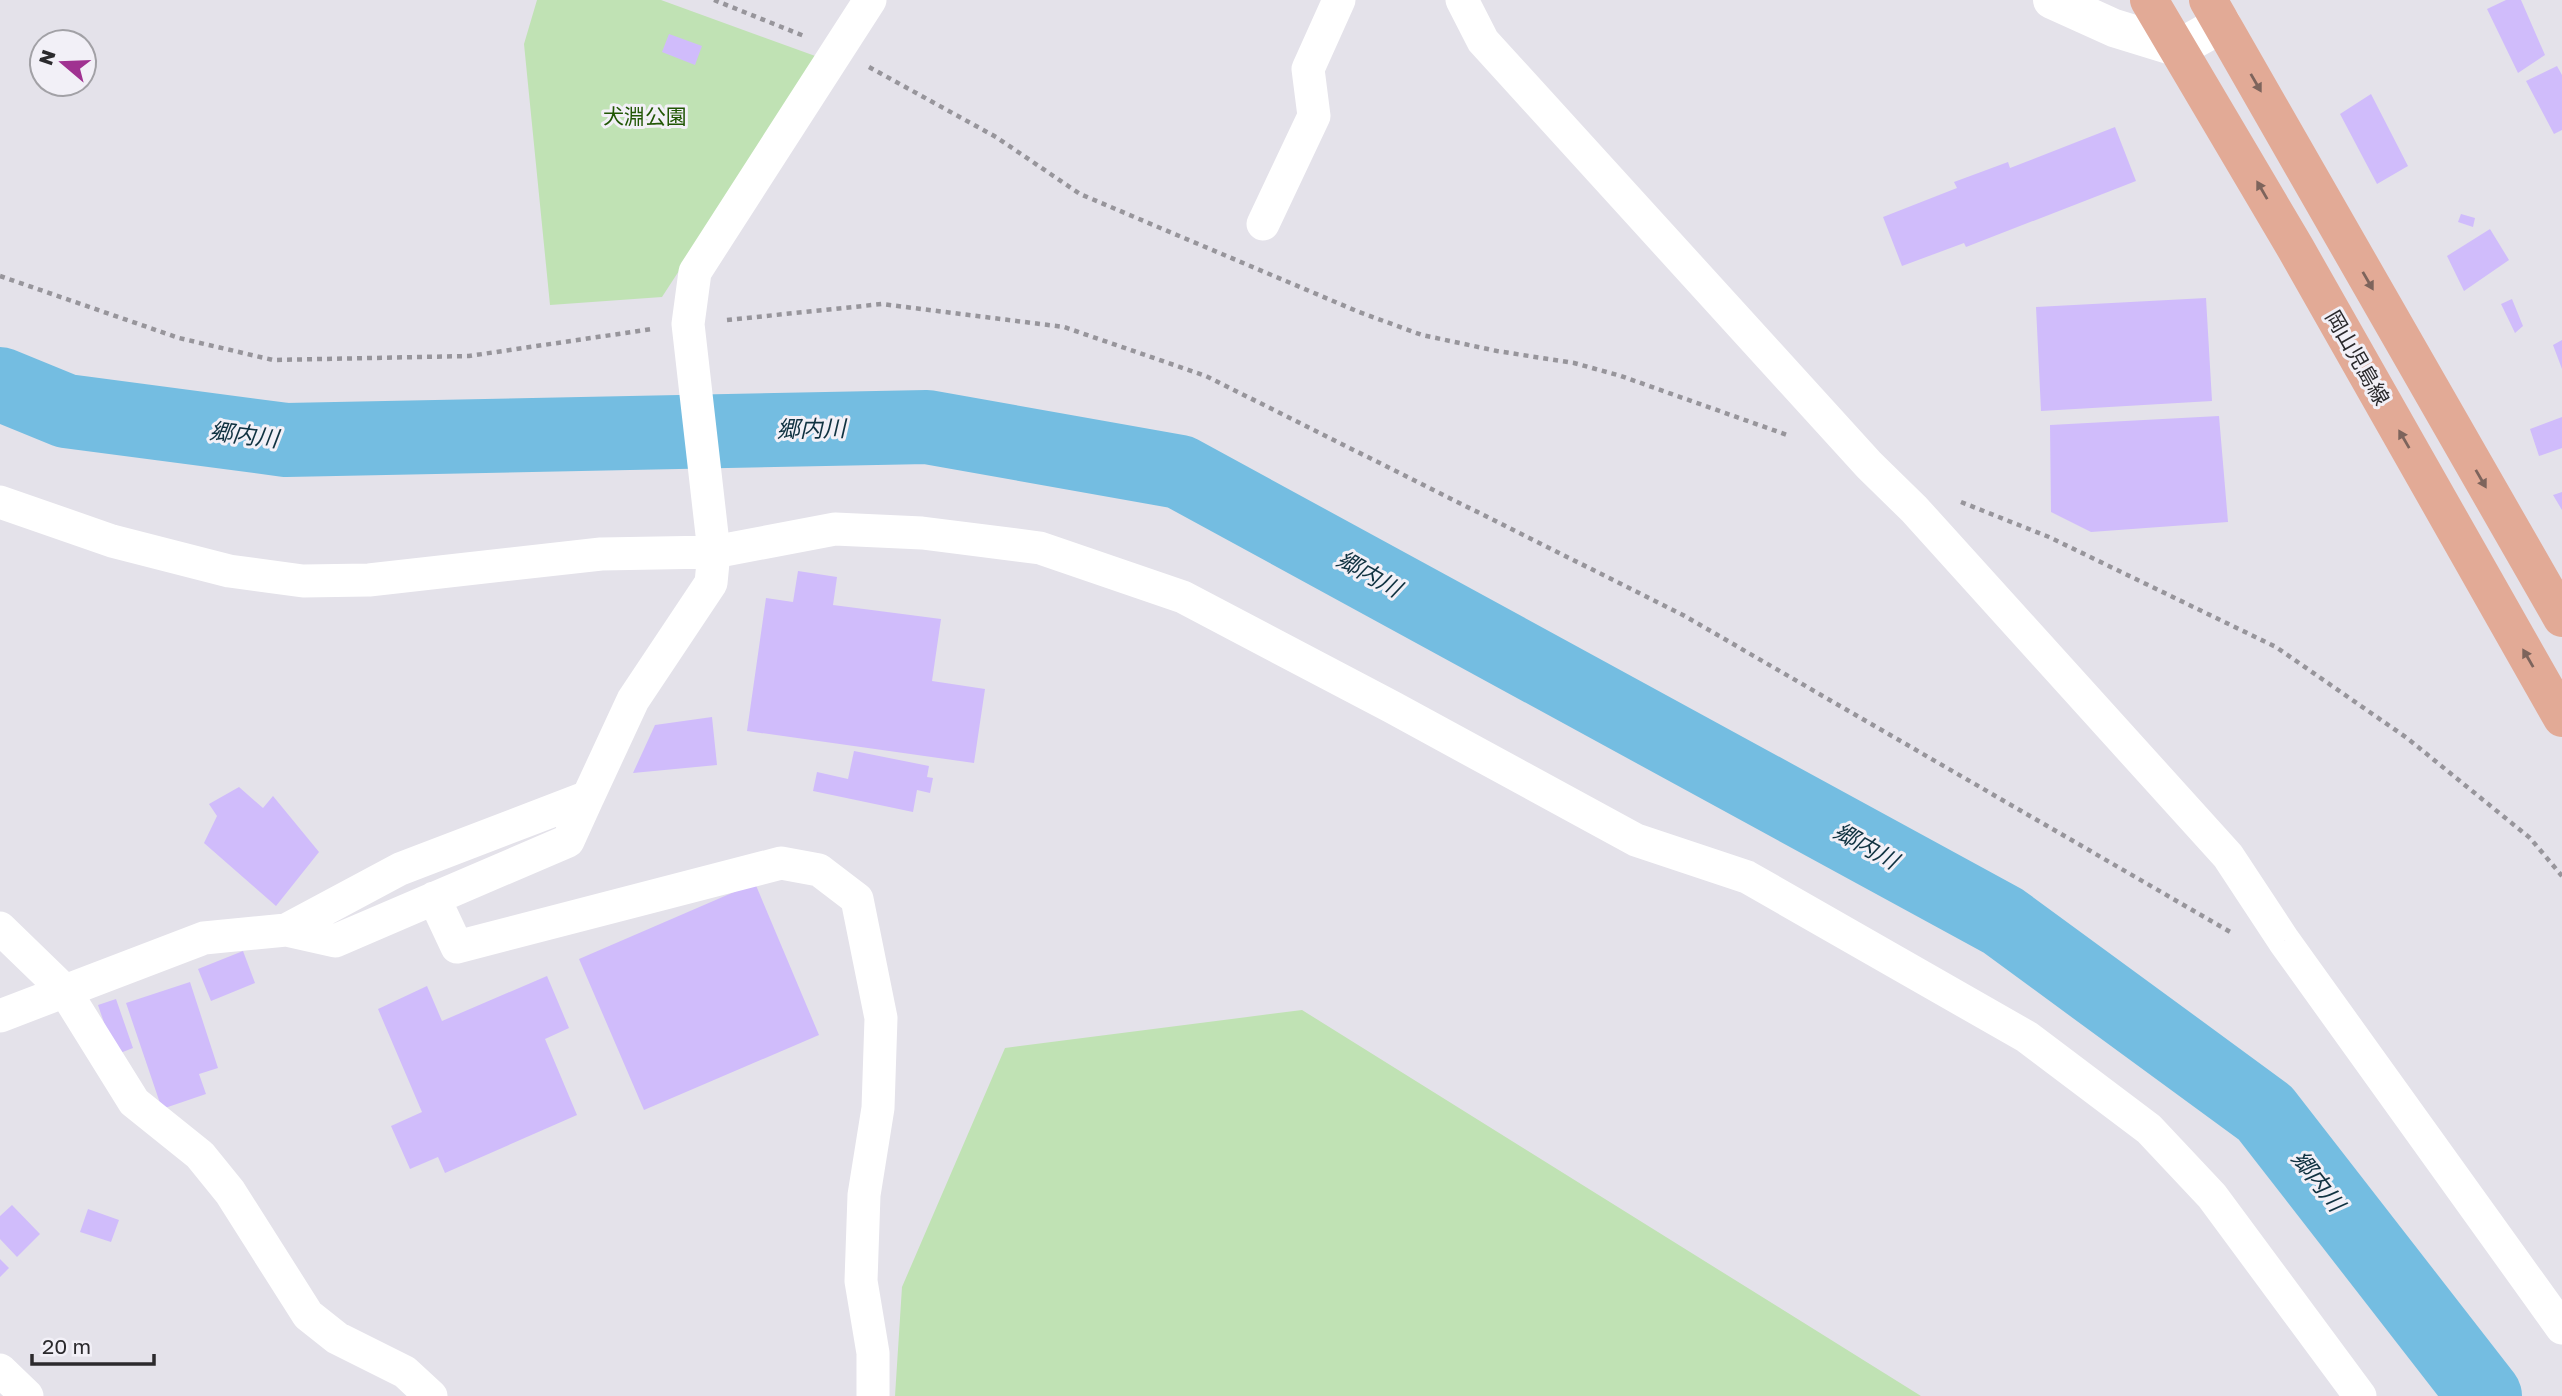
<svg xmlns="http://www.w3.org/2000/svg" width="2562" height="1396" viewBox="0 0 2562 1396" font-family="'Golos Text','Noto Sans JP',sans-serif">
<style>
.green{fill:#c0e2b4}
.lines{fill:none;stroke-linecap:round;stroke-linejoin:round}
.river{stroke:#74bde1;stroke-width:74}
.building{fill:#d0bcfb}
.path{stroke:#97959b;stroke-width:4.5;stroke-dasharray:5 5;stroke-linecap:butt}
.minor{stroke:#fff;stroke-width:33}
.secondary{stroke:#fff;stroke-width:38}
.primary{stroke:#e2aa96;stroke-width:38}
.oneway{fill:#7d645c}
.labels{text-anchor:middle;stroke-width:6;stroke-linejoin:round;paint-order:stroke}
.park-label{font-size:21px;fill:#215605;stroke:#f2f0f7}
.street-label{font-size:21px;fill:#2b2a2d;stroke:#f2f0f7}
.water-label{font-size:23px;font-style:italic;fill:#103241;stroke:#f2f0f7}
</style>
<rect width="100%" height="100%" fill="#e4e2ea"/>
<!-- green -->
<path class="green" d="M537 0H661L818 57 662 297 550 305 524 44Z
M1302 1010 1921 1396H895L902 1287 1005 1048Z"/>
<g class="lines">
<!-- river -->
<path class="river" d="M0 384 66 411 286 440 927 427 1180 472 2003 921 2265 1113 2485 1396"/>
</g>
<!-- building -->
<path class="building" d="M2506 0H2521L2545 55 2518 73 2487 9Z
M669 34 702 46 695 65 662 52Z
M2557 66 2562 75V130L2554 134 2526 81Z
M2371 94 2408 166 2377 184 2340 114Z
M2115 127 2136 181 1966 247 1964 243 1902 266 1883 217 1957 188 1954 182 2008 162 2010 168Z
M2461 214 2475 218 2473 227 2458 222Z
M2490 229 2509 260 2464 291 2447 256Z
M2206 298 2212 401 2041 411 2036 307Z
M2512 299 2523 326 2515 333 2501 304Z
M2562 340V369L2553 345Z
M2219 416 2228 522 2091 532 2051 512 2050 425Z
M2562 417V448L2539 456 2530 429Z
M2562 492V510L2553 495Z
M798 571 837 577 833 605 941 619 932 681 985 689 974 763 747 731 766 598 793 602Z
M712 717 717 765 633 773 655 725Z
M854 751 929 766 927 777 933 778 930 793 917 790 913 812 813 791 817 772 848 779Z
M239 787 263 808 273 796 319 852 276 906 204 843 217 816 209 804Z
M755 883 819 1035 644 1110 579 959Z
M243 951 255 983 211 1001 198 969Z
M547 976 569 1028 545 1039 577 1115 445 1173 438 1157 410 1169 391 1126 422 1112 378 1009 427 986 442 1021Z
M190 982 218 1068 199 1074 206 1094 162 1109 126 1003Z
M116 999 133 1048 115 1055 98 1005Z
M12 1205 40 1234 17 1257 0 1239V1216Z
M88 1209 119 1220 111 1242 80 1232Z
M0 1259 9 1268 0 1277Z"/>
<g class="lines">
<!-- path -->
<path class="path" d="M714 0 804 36
M869 67 996 137 1080 194 1359 312 1422 335 1497 351 1574 363 1621 376 1790 436
M0 276 179 338 273 360 469 356 652 329
M727 320 882 304 1064 327 1206 376 1683 615 2232 933
M1961 502 2049 537 2276 647 2407 738 2530 838 2562 876"/>
<!-- minor -->
<path class="minor" d="M1462 0 1483 41 1869 465 1914 509 2228 856 2284 941 2562 1328
M1263 224 1314 116 1308 69 1339 0
M0 502 112 541 229 571 303 581 369 580 601 554 714 552 835 529 922 533 1040 548 1183 597 1392 707 1636 840 1747 877 2027 1037 2149 1129 2212 1196 2360 1396
M434 898 457 947 781 863 819 870 857 899 881 1018 878 1108 864 1195 861 1281 873 1353V1396
M0 928 65 991 134 1102 200 1155 230 1192 308 1315 337 1338 405 1372 431 1396
M286 930 335 941 568 841 588 797
M0 1016 204 938 286 930 400 869 588 797 633 700 711 583 714 552 688 324 695 272 870 0
M0 1370 27 1396"/>
<!-- secondary -->
<path class="secondary" d="M2052 0 2114 28 2179 48 2222 24"/>
<!-- primary -->
<path class="primary" d="M2149 0 2296 249 2562 718
M2208 0 2562 618"/>
</g>
<!-- one-way arrows -->
<defs><path id="oneway-solid" d="M-6-.8H1V-3.2L6.5 0L1 3.2V.8H-6Z" transform="scale(1.75)"/></defs>
<g class="oneway">
<use href="#oneway-solid" transform="translate(2256 83) rotate(60)"/>
<use href="#oneway-solid" transform="translate(2262 190) rotate(-120)"/>
<use href="#oneway-solid" transform="translate(2368 281) rotate(60)"/>
<use href="#oneway-solid" transform="translate(2404 439) rotate(-120)"/>
<use href="#oneway-solid" transform="translate(2481 479) rotate(60)"/>
<use href="#oneway-solid" transform="translate(2528 658) rotate(-120)"/>
</g>
<g class="labels">
<!-- park labels -->
<g class="park-label">
<text x="645" y="124">犬淵公園</text>
</g>
<!-- street labels -->
<g class="street-label">
<text transform="translate(2357 358) rotate(60)" y="7">岡山児島線</text>
</g>
<!-- water labels -->
<g class="water-label">
<text transform="translate(811 429) rotate(-1)" y="8">郷内川</text>
<text transform="translate(244 435) rotate(7)" y="8">郷内川</text>
<text transform="translate(1369 574) rotate(29)" y="8">郷内川</text>
<text transform="translate(1866 846) rotate(29)" y="8">郷内川</text>
<text transform="translate(2318 1181) rotate(52)" y="8">郷内川</text>
</g>
</g>
<!-- north arrow -->
<g transform="translate(63 63) rotate(289)"><circle r="33" fill="#f2f0f7" stroke="#a2a1a6" stroke-width="2"/>
<path d="M0-5L12 26L0 18L-12 26Z" fill="#a03291"/>
<text y="-10" font-size="19" font-weight="bold" text-anchor="middle" fill="#2b2a2d">N</text>
</g>
<!-- scale -->
<path d="M32 1354v10h122v-10" fill="none" stroke="#2b2a2d" stroke-width="3.5"/>
<text x="42" y="1354" font-size="21" fill="#2b2a2d" stroke="#f2f0f7" stroke-width="5" paint-order="stroke">20 m</text>
</svg>
